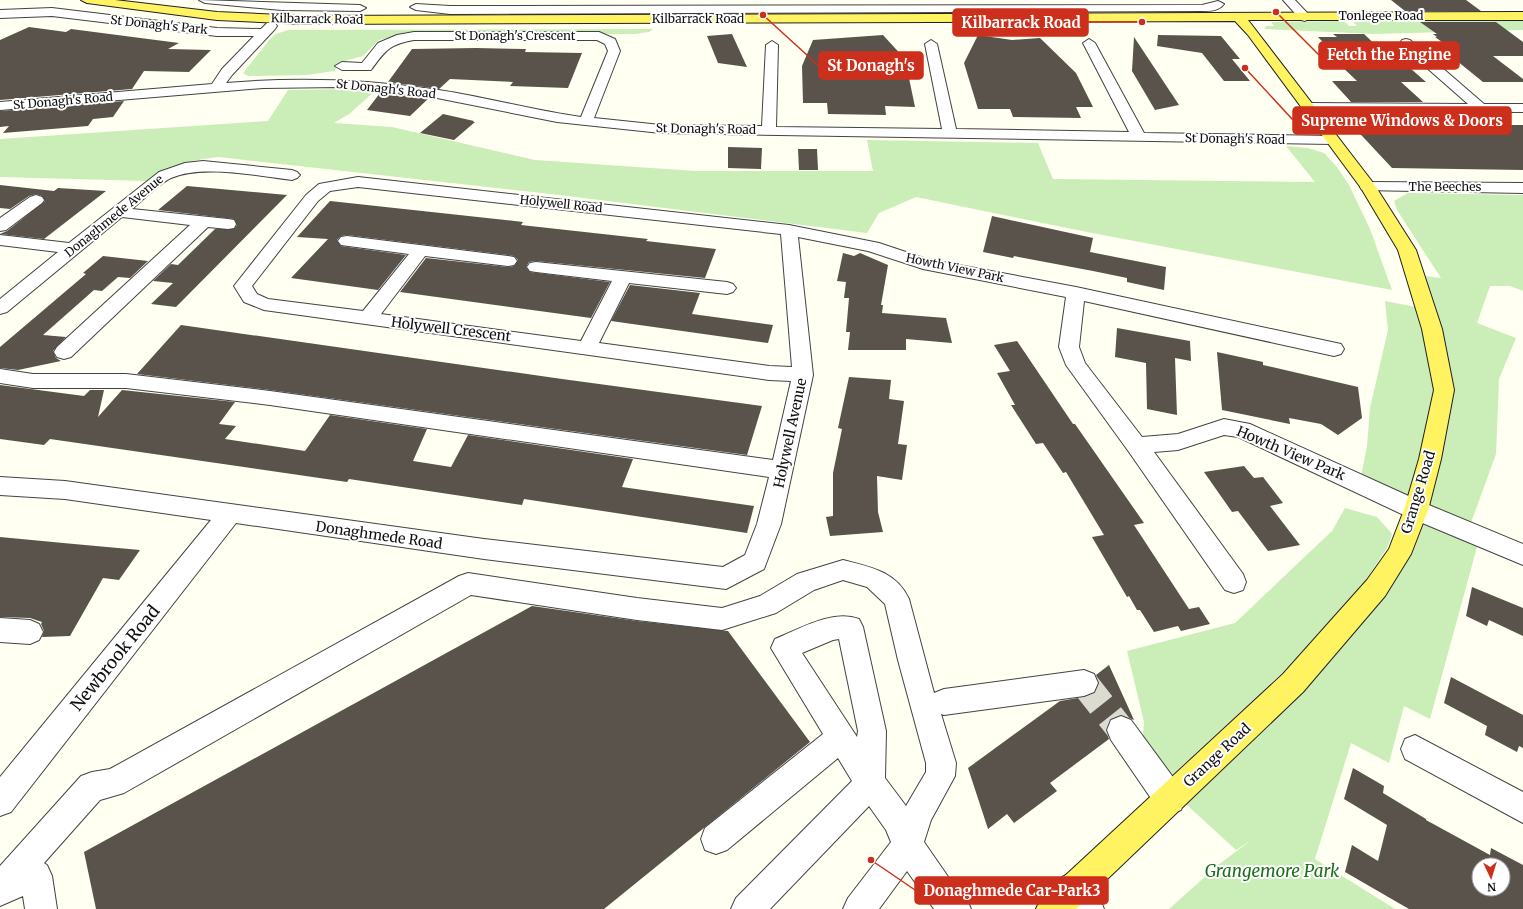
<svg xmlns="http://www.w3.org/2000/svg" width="1523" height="909" viewBox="0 0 1523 909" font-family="Merriweather,serif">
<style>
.green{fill:#cbedb8}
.building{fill:#59534b;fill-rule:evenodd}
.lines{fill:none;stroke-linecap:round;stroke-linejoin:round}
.minor-tunnel{stroke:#dbdbd0;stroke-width:28;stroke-dasharray:28 14;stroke-linecap:butt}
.minor-casing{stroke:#434343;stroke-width:2}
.major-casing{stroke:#212121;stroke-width:2}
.minor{fill:#fff;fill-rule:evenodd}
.major{fill:#fff362;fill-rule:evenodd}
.labels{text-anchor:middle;stroke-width:4;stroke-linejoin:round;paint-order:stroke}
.far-street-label{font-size:12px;fill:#101010;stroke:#fff}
.street-label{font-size:14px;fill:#101010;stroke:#fff}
.near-street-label{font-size:17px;fill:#101010;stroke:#fff}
.near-park-label{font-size:17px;font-style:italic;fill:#1d6e1a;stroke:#fff}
.leader{fill:none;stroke:#cc301c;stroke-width:1.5}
.callout-dot{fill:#cc301c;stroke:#fff;stroke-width:1.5}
.callout{fill:#cc301c;stroke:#cc301c;stroke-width:1.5}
.callout-label{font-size:15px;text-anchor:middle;font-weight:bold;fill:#fff}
</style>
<rect width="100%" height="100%" fill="#fffff2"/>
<!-- green -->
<path class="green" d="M1344 21 1349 26H1357L1352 21H1523V30L1374 34 1264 29 1266 26H1274L1271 22Z
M653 29 649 32 635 34 410 33 379 40 363 56 341 62 334 71 307 75 248 76 243 73 271 38 276 34 288 30Z
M351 89 375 91 349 114 334 123 392 127 535 160 695 171H873L867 140 1038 143 1053 179 1315 182 1286 146 1308 148 1324 153 1337 167 1349 185 1370 229 1392 290 1087 232 916 197 879 213 867 233 559 195 219 157C191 160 172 164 148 181L0 177V139L268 121 288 90Z
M1408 193 1523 195V291L1510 286H1490L1477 323 1516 338 1499 379 1496 454 1468 531 1480 536 1430 719 1404 706 1389 763 1351 743 1315 859 1395 909H1169L1217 866 1250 841 1236 850 1175 794 1376 588 1415 509 1360 482 1367 446 1370 408 1388 330 1385 301 1426 309 1416 275 1441 278 1397 210 1394 201Z
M1345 508 1377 517 1392 534 1387 548 1365 581 1282 673 1172 775 1148 757 1143 735 1144 722 1127 651 1235 623 1332 531Z"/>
<!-- building -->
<path class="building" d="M1391 0H1466L1481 11H1405Z
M1420 22H1496L1523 42V56H1493L1523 79V82H1483L1446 52H1456L1435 37H1437L1433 34H1437Z
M29 27 66 32 71 29 179 43 168 49 211 50 189 72 144 71 132 89 0 100V40Z
M732 34 747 67 718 63 707 36Z
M1333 34H1364L1383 52H1391L1394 54 1426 82H1401L1423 102H1351L1332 81H1357L1337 62H1342L1318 37H1337Z
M883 35 905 59 915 107 885 106 886 115 828 114 827 103H803L802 66 813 40Z
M978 35 1012 40 1040 38 1076 73 1093 107H1076L1081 118 1013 117 1010 109H978L964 63Z
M1158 35 1221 36 1240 59H1232L1250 81H1224L1202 53 1157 46Z
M1134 37 1179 105 1155 110 1132 71Z
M476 48 526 49 525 52 582 53 568 88 510 86 513 82 450 79 439 89 388 82 412 49Z
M380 93 429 98 410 116 367 110Z
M124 101 113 117 93 119 88 126 3 133 9 126 0 127V111Z
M1362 113H1435L1447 125H1523V170L1392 168 1350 123H1371Z
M443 114 474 121 473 122H475L454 140 420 133Z
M728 147 762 148 761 169 728 168Z
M798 149H817L818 170H799Z
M0 185 54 191 58 188 106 191 44 239 0 234 7 231 45 201 42 196 36 194 29 196 10 209 0 208Z
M187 186 287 195 176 307 151 304 173 283 153 281 171 264 178 265 215 229H234L237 225 234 219 158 210Z
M330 201 523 222 521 225 648 239 646 241 716 249 705 278 536 261 529 262 526 267 530 272 610 282 591 318 400 292 426 258 508 267 514 266 518 260 514 256 508 255 347 235 341 236 337 240 341 246 406 255 378 290 291 278 328 239 297 237Z
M992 216 1093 238 1090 252 1166 267 1164 290 1127 282V278L1093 271 1014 256 1013 258 983 252Z
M843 253 854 256 860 253 888 265 881 305H883L882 313 946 318 952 343 906 339V350H848L850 332H846L849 298H844L846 282 837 281Z
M103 256 148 261 130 278 118 277 102 291 94 290 43 335 66 337 53 351 56 358 61 361 18 370 0 368V347L86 274 83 273Z
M630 285 700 293 692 314 773 325 768 343 611 321Z
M181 325 562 379 762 406 747 455 270 390 137 374Z
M1117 328 1190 341 1191 361 1175 358 1177 415 1147 409 1146 363 1115 357Z
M1017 341 1073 424H1075L1144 523 1134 525 1189 609 1199 607 1210 624 1181 631 1178 626 1154 632 1140 610H1137L1129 596 1127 597 1092 537 1104 535 1066 472 1063 473 1043 443 1036 444 1011 405H1015L997 373 1010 371 994 345Z
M1217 352 1263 362V365L1358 387 1362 418 1338 435 1321 424 1289 418 1290 424 1222 410Z
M849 377 891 380 889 399 904 401 898 444 907 445 902 480 877 476 878 512 883 532 830 536 826 517 833 516V473L842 429 838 428Z
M0 385 84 396 90 390H104L98 417 122 390 235 402 219 424 236 426 225 439 305 451 330 415 427 429 413 461 451 467 468 435 633 459 622 487 754 506 747 533 524 499 522 505 349 479 347 482 50 439 44 445 0 439Z
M1244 466 1254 478 1263 477 1283 503 1270 506 1300 545 1268 551 1238 511 1232 512 1204 472Z
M0 537 74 544 140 550 119 580 103 578 70 636 42 637 44 631 41 624 42 622 30 618 0 617Z
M1472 587 1523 608V636L1489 620 1487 626 1466 616Z
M532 606 637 621 728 631 810 742 604 909H96L84 852Z
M1109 665 1134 720 1122 715 1110 719 1106 729 1109 739 1050 783 1057 791 1014 823 1007 814 988 829 968 768 1060 701 1084 697 1095 693 1099 684 1096 675Z
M1451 677 1523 715V748L1519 746 1517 752 1485 735 1487 726 1444 703Z
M1353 768 1384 786 1383 793 1426 819V820L1490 855 1491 848 1523 865V909H1409L1345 872 1352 845 1378 861 1387 825 1344 799ZM1479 865H1503V889H1479Z"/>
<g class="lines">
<!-- minor-tunnel -->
<path class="minor-tunnel" d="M1084 683 1121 730"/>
<defs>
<path id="minor" d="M199 0 360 5 366 8 360 11 282 10 205 3Z
M1283 0H1295L1311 17 1305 21 1301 20Z
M1218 1 1224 4C1219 11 1210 11 1202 11L450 14 416 10 410 7 416 4 450 6 1202 5Z
M52 8 217 28 261 29 267 23H275L277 26 275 29 232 75 226 83C295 77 363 79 432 89 482 96 531 110 581 117L608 51 605 44 597 40H414C389 44 385 51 371 70H342L335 66 342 62 362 63 378 43 397 35 414 32H599L615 39 620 51 594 118 661 125 762 126 766 45 772 41 778 45 776 127 942 129 925 44 931 40 937 44 956 129 1129 132 1083 43 1089 39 1095 43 1144 133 1332 136 1337 137 1339 140 1337 143 1332 144 661 133 557 122 432 97 341 87 263 88 0 110V102L212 84 222 69 254 36H217L52 16 0 18V10Z
M1406 39 1410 40 1484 104H1523V112L1309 111 1304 110 1302 107 1304 104 1309 103 1468 104 1402 46 1400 43 1402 40Z
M203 161 292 170 297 172 300 175 297 178 292 180C258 176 202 164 171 178 158 184 143 200 132 209L228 219 234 220 236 224 234 228 228 229 208 227 71 357 64 359 57 357 54 352 57 347 190 225 122 217 7 312 0 314V299L58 252 0 245V235L69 243 159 172 185 163Z
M358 177 789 225 879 243 927 259 1076 287 1341 344 1344 349 1341 354 1334 356 1084 301 1079 347 1085 363 1142 437 1178 434 1224 419 1250 424 1424 503 1523 544V565L1408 517 1238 437 1224 435 1178 450 1154 452 1243 574 1246 582 1243 590 1234 593 1225 590 1129 452 1066 365 1059 347 1066 297 923 269 868 251 798 237 813 375 781 524 764 569 726 589 484 559 236 523 11 812 0 816V777L211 520 65 499 0 495V477L65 481 484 539 723 567 745 555 757 524 769 477 270 405 126 388H33L0 383V369L33 374H126L270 391 773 460 791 381 769 380 264 310 244 302 234 286 306 195 319 184ZM358 187 781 234 792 367 769 366 599 343 629 283 727 294 733 292 736 288 733 284 727 282 536 262 530 263 527 267 530 271 536 272 612 281 581 341 381 314 425 256 508 266 514 265 517 261 514 257 508 256 347 236 341 237 338 241 341 245 409 254 363 311 268 299 257 294 252 286 318 201 330 191Z
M1368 182 1523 183V193L1362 190 1360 187 1362 184Z
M36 195 42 197 44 200 42 203 6 230 0 231V218L30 197Z
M843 560C870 567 896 571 909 599L934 693 944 689 1084 670 1094 674 1098 683 1094 692 1084 696 944 715 941 714 956 763 955 776 931 820 924 842 951 881 966 898 971 909H934L907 871 879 909H843L848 898 891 842 886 830 869 806 770 909H731L736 898 852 781 838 758 727 850 716 854 705 850 701 839 705 828 823 734 771 648 775 639C800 629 832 609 859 619L863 627 886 731 885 778 906 806 926 772V763L898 660 885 604 867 587 843 580 814 590 776 613 722 630 637 620 471 595 124 793 100 800 44 863 47 865 52 876 57 909H25L23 896 0 906V866L81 776 92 772 110 769 459 576 468 573 637 598 722 608 760 596 797 574ZM839 639 858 731 857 737 802 653 833 640Z
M0 618 30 620 39 624 43 632 39 640 30 644 0 642Z
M1121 716 1131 720 1181 788 1185 799 1181 810 1170 814 1159 810 1111 740 1107 730 1111 720Z
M1415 735 1523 792V823L1405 759 1401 749 1405 739Z
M1073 872C1089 879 1098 893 1104 909H1068L1057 888 1062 877Z"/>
<path id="major" d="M81 0H115L217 12 305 16 1523 12V20H1248L1374 184 1416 250 1442 329 1454 390 1441 459 1428 510 1411 554 1385 596 1303 692 1076 909H1036L1041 898 1283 674 1367 580 1389 549 1404 510 1419 459 1434 390 1422 329 1398 250 1361 188 1248 35 1235 21 305 24 217 20 87 3Z"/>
</defs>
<!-- minor casing -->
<use href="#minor" class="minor-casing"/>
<!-- major casing -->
<use href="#major" class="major-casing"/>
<!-- minor -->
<use href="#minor" class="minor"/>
<!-- major -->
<use href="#major" class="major"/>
</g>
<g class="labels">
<!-- far-street labels -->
<g class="far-street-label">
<text x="1381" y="20">Tonlegee Road</text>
<text transform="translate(317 19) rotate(1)" y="4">Kilbarrack Road</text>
<text x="698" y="23">Kilbarrack Road</text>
<text transform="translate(159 25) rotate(6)" y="4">St Donagh's Park</text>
<text x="515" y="40">St Donagh's Crescent</text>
<text transform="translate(386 89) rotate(6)" y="4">St Donagh's Road</text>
<text transform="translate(63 101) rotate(-5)" y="4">St Donagh's Road</text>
<text transform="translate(706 129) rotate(1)" y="4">St Donagh's Road</text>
<text transform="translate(1235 139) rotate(1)" y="4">St Donagh's Road</text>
<text x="1445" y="191">The Beeches</text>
<text transform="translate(561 204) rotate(6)" y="4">Holywell Road</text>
<text transform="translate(114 216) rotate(-39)" y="4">Donaghmede Avenue</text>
<text transform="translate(955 268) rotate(12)" y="4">Howth View Park</text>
</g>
<!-- street labels -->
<g class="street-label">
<text transform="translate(451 329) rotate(7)" y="5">Holywell Crescent</text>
<text transform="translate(790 433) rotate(-78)" y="5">Holywell Avenue</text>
<text transform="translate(1291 453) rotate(23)" y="5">Howth View Park</text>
<text transform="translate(1418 492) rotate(-73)" y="5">Grange Road</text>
<text transform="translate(379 535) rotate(8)" y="5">Donaghmede Road</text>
<text transform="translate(1217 755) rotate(-43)" y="5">Grange Road</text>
</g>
<!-- near-street labels -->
<g class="near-street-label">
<text transform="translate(115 658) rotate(-51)" y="6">Newbrook Road</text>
</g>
<!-- near-park labels -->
<g class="near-park-label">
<text x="1272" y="877">Grangemore Park</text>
</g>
</g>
<!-- callouts -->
<path class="leader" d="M1142 22L1088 22M1276 12L1319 55M763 15L819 66M1245 68L1293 120M871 860L915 890"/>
<g class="callout-dot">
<circle cx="1142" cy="22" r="4"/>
<circle cx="1276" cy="12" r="4"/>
<circle cx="763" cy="15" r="4"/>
<circle cx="1245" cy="68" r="4"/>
<circle cx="871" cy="860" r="4"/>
</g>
<g class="callout">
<rect x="953" y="9" width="135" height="27" rx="4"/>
<rect x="1319" y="42" width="140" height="27" rx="4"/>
<rect x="819" y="52" width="104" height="27" rx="4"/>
<rect x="1293" y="107" width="218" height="27" rx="4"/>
<rect x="915" y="877" width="193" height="27" rx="4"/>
</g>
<g class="callout-label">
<text x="1021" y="28">Kilbarrack Road</text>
<text x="1389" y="60">Fetch the Engine</text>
<text x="871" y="71">St Donagh's</text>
<text x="1402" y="126">Supreme Windows &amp; Doors</text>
<text x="1012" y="896">Donaghmede Car-Park3</text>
</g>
<!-- north arrow -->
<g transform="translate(1491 877) rotate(176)"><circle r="19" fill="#ffffff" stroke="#9f9f9f"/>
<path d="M0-3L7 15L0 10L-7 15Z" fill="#cc301c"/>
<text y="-6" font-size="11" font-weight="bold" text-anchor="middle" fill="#101010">N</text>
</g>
</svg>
